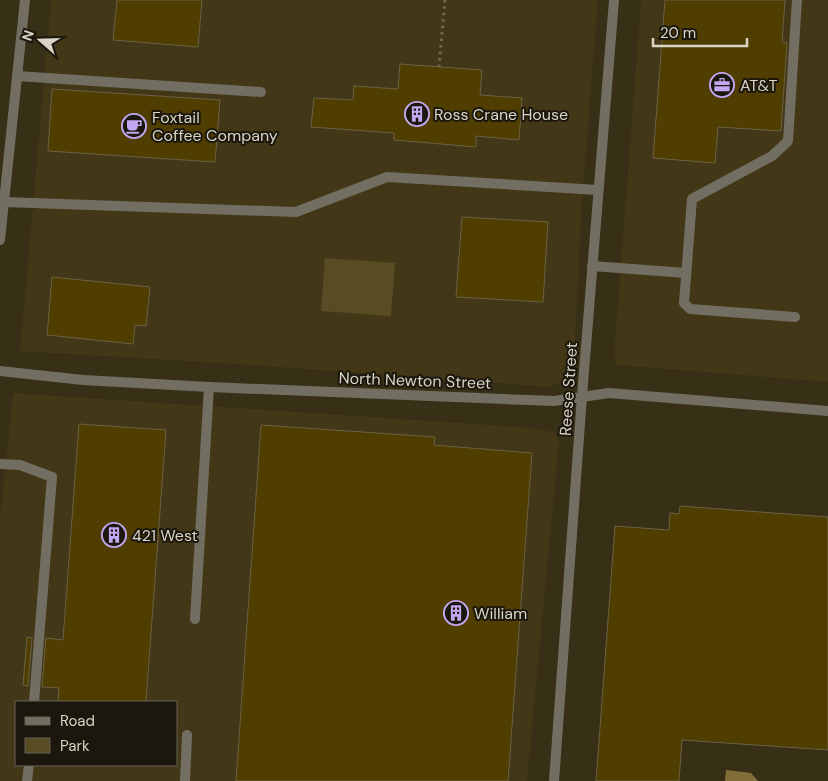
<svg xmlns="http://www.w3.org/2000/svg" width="828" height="781" viewBox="0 0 828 781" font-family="'DM Sans',sans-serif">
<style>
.built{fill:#423716;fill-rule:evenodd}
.green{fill:#594c25}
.water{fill:#816e38}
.building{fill:#4f3e00;stroke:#6b6147}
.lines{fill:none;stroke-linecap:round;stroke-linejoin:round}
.path{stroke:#706a54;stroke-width:3;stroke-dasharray:2.5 4;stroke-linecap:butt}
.service{stroke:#726e62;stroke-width:10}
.minor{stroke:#726e62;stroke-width:10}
.tertiary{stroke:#726e62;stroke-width:10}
.labels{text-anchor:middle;stroke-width:4;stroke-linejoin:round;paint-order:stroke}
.poi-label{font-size:16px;fill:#d9d4c6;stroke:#1b170c;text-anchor:start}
.street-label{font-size:16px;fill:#d9d4c6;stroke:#1b170c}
</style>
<rect width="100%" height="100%" fill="#372f16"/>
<!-- built -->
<path class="built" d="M51 0H598L582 203 575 338 568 378 550 387 251 365 20 351Z
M641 0H828V382L617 365 614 355Z
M13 393 522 427 554 432 559 443 527 781H0V517ZM16 702H176V765H16Z"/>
<!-- green -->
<path class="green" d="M325 258 395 263 391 316 321 311Z"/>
<!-- water -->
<path class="water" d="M726 770 751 773 758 781H725Z"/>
<!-- building -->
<path class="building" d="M117 0H202L198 47 113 40Z
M665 0H785L782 42 787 43 781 131 718 127 715 163 653 158Z
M400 64 482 70 480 95 522 98 519 140 476 136V147L394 140V133L311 127 314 98 353 100 354 86 398 89Z
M52 89 220 100 215 162 48 151Z
M462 217 548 222 543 302 456 297Z
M52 277 150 287 146 326 135 325 133 344 47 335Z
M79 424 166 430 146 702H58L59 688 42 687 46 638 63 640Z
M261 425 435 437 434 445 532 453 508 781H236Z
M680 506 828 517V750L682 740 679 781H596L615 526 669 530 670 513 679 514Z
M27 637 32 638 28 686 23 685Z"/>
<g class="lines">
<!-- path -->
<path class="path" d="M439 67 445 0"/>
<!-- service -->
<path class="service" d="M17 76 261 92
M4 202 296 212 387 177 598 190
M592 266 686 273
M795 317 690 309 684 303 692 199 772 156 788 141 797 0
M0 464 20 465 52 477 34 702
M195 619 209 387
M27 781 29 765
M185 781 187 735"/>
<!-- minor -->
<path class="minor" d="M0 371 83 380 209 387 554 401 609 393 828 411
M554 781 582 396 614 0"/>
<!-- tertiary -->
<path class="tertiary" d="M0 240 25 0"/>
</g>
<!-- icons -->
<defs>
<symbol id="office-ring" viewBox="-11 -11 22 22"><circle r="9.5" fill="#1b170c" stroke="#c3a7f2" stroke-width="1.5"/><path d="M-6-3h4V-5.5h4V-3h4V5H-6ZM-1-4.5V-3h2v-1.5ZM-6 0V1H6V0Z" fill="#c3a7f2"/></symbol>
<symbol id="building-ring" viewBox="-11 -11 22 22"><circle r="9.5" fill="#1b170c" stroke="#c3a7f2" stroke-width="1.5"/><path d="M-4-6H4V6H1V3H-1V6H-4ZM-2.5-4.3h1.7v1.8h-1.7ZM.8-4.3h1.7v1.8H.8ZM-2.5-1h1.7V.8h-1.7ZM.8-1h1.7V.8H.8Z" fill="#c3a7f2"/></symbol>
<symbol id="cafe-ring" viewBox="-11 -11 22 22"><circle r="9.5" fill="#1b170c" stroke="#c3a7f2" stroke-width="1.5"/><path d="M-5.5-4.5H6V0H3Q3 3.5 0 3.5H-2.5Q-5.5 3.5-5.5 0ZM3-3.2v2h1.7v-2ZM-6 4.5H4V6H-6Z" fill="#c3a7f2"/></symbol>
</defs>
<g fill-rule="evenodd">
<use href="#office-ring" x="708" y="71" width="28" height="28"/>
<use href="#building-ring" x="403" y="100" width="28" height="28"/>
<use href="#cafe-ring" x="120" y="112" width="28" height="28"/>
<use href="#building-ring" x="100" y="521" width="28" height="28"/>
<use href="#building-ring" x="442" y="599" width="28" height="28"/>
</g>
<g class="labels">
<!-- poi labels -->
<g class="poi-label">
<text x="740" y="91">AT&amp;T</text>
<text x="434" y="120">Ross Crane House</text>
<text x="152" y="123">Foxtail<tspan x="152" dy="18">Coffee Company</tspan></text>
<text x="132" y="541">421 West</text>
<text x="474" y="619">William</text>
</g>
<!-- street labels -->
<g class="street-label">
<text transform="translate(415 380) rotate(2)" y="6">North Newton Street</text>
<text transform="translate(568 389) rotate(-86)" y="6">Reese Street</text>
</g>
</g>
<!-- legend -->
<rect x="15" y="701" width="162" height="65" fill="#1b170c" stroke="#676356"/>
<rect x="25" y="717" width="25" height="8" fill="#726e62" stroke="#676356"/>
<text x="60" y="726" font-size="15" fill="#d9d4c6">Road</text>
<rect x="25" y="738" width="25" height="15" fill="#594c25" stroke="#676356"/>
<text x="60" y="751" font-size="15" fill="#d9d4c6">Park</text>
<!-- north arrow -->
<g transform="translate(40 40) rotate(290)" stroke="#1b170c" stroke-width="4" paint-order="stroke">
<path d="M0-4L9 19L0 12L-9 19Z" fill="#d9d4c6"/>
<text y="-8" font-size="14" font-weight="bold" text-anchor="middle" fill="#d9d4c6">N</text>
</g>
<!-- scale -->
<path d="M653 38v8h94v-8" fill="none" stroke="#d9d4c6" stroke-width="2.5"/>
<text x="660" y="38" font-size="15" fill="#d9d4c6" stroke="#1b170c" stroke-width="4" paint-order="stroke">20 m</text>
</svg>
